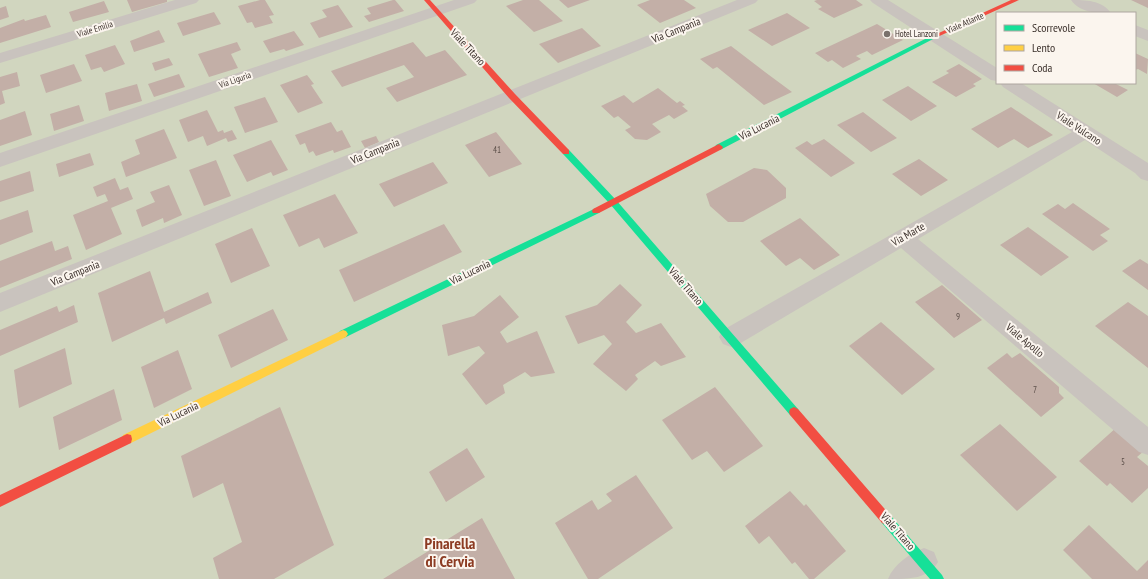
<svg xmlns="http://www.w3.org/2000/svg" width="1148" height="579" viewBox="0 0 1148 579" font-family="'PT Sans Narrow',sans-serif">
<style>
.green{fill:#d1d6bf;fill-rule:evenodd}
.building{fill:#c3afa7}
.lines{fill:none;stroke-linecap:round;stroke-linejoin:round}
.street{fill:#c9c3be;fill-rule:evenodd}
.fast{fill:#16e098;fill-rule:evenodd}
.slow{fill:#ffcf43;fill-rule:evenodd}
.jam{fill:#f24e42;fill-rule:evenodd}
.poi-dot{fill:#7a716c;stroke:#fbf5ee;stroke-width:1.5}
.labels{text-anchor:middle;stroke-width:4;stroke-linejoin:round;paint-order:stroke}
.far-street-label{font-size:9px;fill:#3b302b;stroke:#fbf5ee}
.far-poi-label{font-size:9px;fill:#3b302b;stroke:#fbf5ee;text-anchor:start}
.number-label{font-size:9px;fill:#5d504a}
.street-label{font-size:11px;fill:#3b302b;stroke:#fbf5ee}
.near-quarter-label{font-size:16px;font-weight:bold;fill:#8c3b22;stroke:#fbf5ee}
</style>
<rect width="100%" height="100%" fill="#f0ebe5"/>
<!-- green -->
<path class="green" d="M0 0H1148V579H0ZM997 13H1135V83H997Z"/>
<!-- building -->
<path class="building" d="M127 0H167V2L132 12Z
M260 0H265L274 15 269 16 273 23 255 28 252 22 247 23 238 6Z
M393 0H395L404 11 369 22 364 16 371 14 367 8Z
M523 0H539L563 21 534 32 506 6Z
M559 0H590L568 8Z
M650 0H684L696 8 660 23 637 5Z
M817 0H856L863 5 834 18 818 9 822 7 814 1Z
M1131 0H1148V8Z
M104 1 109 12 73 22 69 12Z
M338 5 353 27 319 38 310 23 327 17 322 10Z
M6 6 9 17 0 20V8Z
M214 12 221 24 183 36 177 23Z
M787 13 810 28 772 46 748 30Z
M46 15 51 27 0 43V28L24 19 25 21Z
M877 24 903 40 872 55 867 51 856 56 861 59 843 68 832 60 828 62 815 53Z
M582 28 601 46 558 63 539 44Z
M159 30 165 42 134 52 130 41Z
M294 31 304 45 286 51 284 49 270 53 263 41Z
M237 42 241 50 231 54 238 68 209 77 198 54Z
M413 42 426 57 445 50 467 75 397 102 386 88 414 77 404 65 342 87 331 71Z
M115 45 125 64 104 72 101 67 91 70 85 55Z
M731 46 769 75 792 92 764 105 717 67 713 69 700 59Z
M1135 53 1148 59 1147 74 1138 69 1135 70Z
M169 58 173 65 155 71 152 63Z
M74 64 82 81 46 93 40 75Z
M959 64 982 79 973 84 976 86 956 97 932 82 949 73 946 71Z
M17 72 20 86 2 91 5 103 0 105V77Z
M179 74 185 87 154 97 148 84Z
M307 75 314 84 311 85 323 103 298 113 280 85Z
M1093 83H1114L1128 90 1117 97Z
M137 84 142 101 109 111 105 93Z
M908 86 937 106 911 121 882 100Z
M658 88 677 103 680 101 685 105 682 106 688 111 674 119 669 115 652 124 661 132 647 140 635 139 625 130 631 127 618 116 614 118 601 106 624 95 633 103Z
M265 97 278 122 245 133 234 107Z
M79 105 84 121 54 131 50 114Z
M1011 107 1053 135 1028 148 1014 139 998 148 971 129Z
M207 110 218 132 223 130 224 133 232 130 237 139 228 142 226 138 207 146 203 136 188 142 179 120Z
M25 111 32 135 0 146V120Z
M863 112 897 138 871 152 837 125Z
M331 122 337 132 342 130 351 147 334 153 333 150 316 156 313 151 309 153 305 143 300 145 295 135Z
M164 129 177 158 126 177 121 162 140 154 135 140Z
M496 132 522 164 489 177 465 145Z
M376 136 379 142 365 148 361 141Z
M824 139 855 163 831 177 795 148 807 141 812 145Z
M271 140 288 170 273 176 271 172 247 182 233 155Z
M90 153 94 165 59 177 56 164Z
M919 159 948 180 921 196 892 174Z
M216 160 231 196 204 206 189 170Z
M433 162 448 183 394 207 379 184Z
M754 168 767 170 786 188V198L743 222H728L710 206 706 194Z
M30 171 34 191 0 202V181Z
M115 178 120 190 128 187 133 199 111 208 122 234 86 250 73 215 108 201 105 194 97 197 93 187Z
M169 185 182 215 164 223 163 218 142 227 136 210 155 202 150 192Z
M335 194 358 233 324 248 319 238 299 247 283 215Z
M1073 203 1110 229 1100 235 1108 241 1093 251 1042 214 1058 204 1065 209Z
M28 210 33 232 0 245V220Z
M800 218 840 255 814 270 800 258 786 266 760 241Z
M444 224 462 252 354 302 339 270Z
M1028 227 1069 257 1041 276 1000 245Z
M252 228 270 266 231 283 215 244Z
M52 241 55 251 68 246 72 259 0 288V261Z
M1140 259 1148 264V290L1122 271Z
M150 271 164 312 208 292 212 303 166 324 164 318 112 342 98 293Z
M620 284 642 305 626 322 636 333 661 323 686 357 661 366 655 361 635 375 638 379 626 391 593 364 612 344 604 335 578 344 565 316 597 305Z
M942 285 982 320 954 338 915 302Z
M500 295 519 317 500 332 507 343 537 331 555 373 531 377 525 372 503 385 505 393 486 405 462 374 485 353 479 346 448 356 442 325 474 316Z
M1128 302 1148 316V368L1095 326Z
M74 305 78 322 0 356V330L57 306 59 312Z
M273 309 288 340 231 368 218 335Z
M881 322 935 369 902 395 849 346Z
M65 348 72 384 19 408 14 370Z
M178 350 192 389 154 408 141 367Z
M1007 353 1012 358 1020 353 1059 387V393L1064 398 1041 417 987 368Z
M715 387 763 446 724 472 707 451 692 460 662 420Z
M114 389 122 420 59 450 53 417Z
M280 407 334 545 274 579H219L213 558 242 542 223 483 193 498 181 456Z
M1000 424 1057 477 1017 511 960 455Z
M1117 427 1145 450 1137 457 1148 466V488L1132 503 1110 483 1107 486 1079 461Z
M467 448 485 477 446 502 429 472Z
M636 475 673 528 598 579H588L555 523 592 500 598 510 612 501 606 494Z
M790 491 804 506 806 504 846 551 814 579H809L795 562 792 564 769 536 759 544 745 526Z
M482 518 515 579H383Z
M1089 525 1137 571 1148 560V579H1092L1063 550Z"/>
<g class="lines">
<!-- street -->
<path class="street" d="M175 0H199L196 3 0 63V53Z
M454 0H477L474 3 0 167V153Z
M737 0H758L755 3 0 312V293Z
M870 0H888L997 68V81L991 80 873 3Z
M1071 0C1085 0 1102 0 1111 13 1097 13 1080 13 1071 0Z
M1135 25 1148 30V41L1135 36Z
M1000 83H1021L1148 163V181L1141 179 1135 173 1085 140 918 239 1148 427V455L1139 452 901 248 739 344 731 347 723 344 719 337 723 330 1072 132 1003 87Z
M924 548 934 552 938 562C928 579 910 579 888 579 894 564 909 554 924 548Z"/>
<!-- fast -->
<path class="fast" d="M933 35 936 37 935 38 722 149 719 150 715 147 716 145Z
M566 149 569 150 616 200 798 409 799 412 798 415 794 417 790 415 610 204 563 154V150Z
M596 208 599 209 600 211 599 213 346 337 343 338 340 337 338 334 340 331Z
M886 513 890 515 942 575 944 579H930L882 523 880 519 882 515Z"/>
<!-- slow -->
<path class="slow" d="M343 330 346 331 348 334 346 337 131 443 127 444 123 443 122 439 123 435Z"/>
<!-- jam -->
<path class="jam" d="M424 0H430L515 94 569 150V154H563L509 98Z
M1011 0H1019L935 38 930 37Z
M719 144 723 147 722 149 599 213H593L592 211 593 209Z
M794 407 798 409 890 515 892 519 890 523 886 525 882 523 790 415 789 412 790 409Z
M127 434 131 435 132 439 131 443 0 507V495Z"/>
</g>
<!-- markers -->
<circle class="poi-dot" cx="887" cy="34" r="4"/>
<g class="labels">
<!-- far-street labels -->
<g class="far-street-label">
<text transform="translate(965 23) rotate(-24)" y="3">Viale Atlante</text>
<text transform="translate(95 29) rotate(-17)" y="3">Viale Emilia</text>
<text transform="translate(235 80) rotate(-19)" y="3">Via Liguria</text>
</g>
<!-- far-poi labels -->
<g class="far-poi-label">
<text x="895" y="37">Hotel Lanzoni</text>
</g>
<!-- number labels -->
<g class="number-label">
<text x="497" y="153">41</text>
<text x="958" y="320">9</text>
<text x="1035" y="393">7</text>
<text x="1123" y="465">5</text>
</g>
<!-- street labels -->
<g class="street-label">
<text transform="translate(676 30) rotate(-22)" y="4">Via Campania</text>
<text transform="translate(468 47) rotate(47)" y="4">Viale Titano</text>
<text transform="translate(759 127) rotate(-27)" y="4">Via Lucania</text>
<text transform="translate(1079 128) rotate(33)" y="4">Viale Vulcano</text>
<text transform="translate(375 151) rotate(-22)" y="4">Via Campania</text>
<text transform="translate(908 234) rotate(-30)" y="4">Via Marte</text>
<text transform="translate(470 272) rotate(-26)" y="4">Via Lucania</text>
<text transform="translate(75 273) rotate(-22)" y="4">Via Campania</text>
<text transform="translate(686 286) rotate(49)" y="4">Viale Titano</text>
<text transform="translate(1025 340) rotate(40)" y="4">Viale Apollo</text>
<text transform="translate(178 414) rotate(-26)" y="4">Via Lucania</text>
<text transform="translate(898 531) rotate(49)" y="4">Viale Titano</text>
</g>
<!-- near-quarter labels -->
<g class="near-quarter-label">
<text x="450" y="549">Pinarella<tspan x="450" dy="18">di Cervia</tspan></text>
</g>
</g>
<!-- legend -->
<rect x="996" y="12" width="140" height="72" fill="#fbf5ee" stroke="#aea6a0"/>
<rect x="1004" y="25" width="20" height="6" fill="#16e098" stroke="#aea6a0"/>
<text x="1032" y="32" font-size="12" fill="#3b302b">Scorrevole</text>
<rect x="1004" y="45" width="20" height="6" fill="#ffcf43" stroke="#aea6a0"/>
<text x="1032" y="52" font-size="12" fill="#3b302b">Lento</text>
<rect x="1004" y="65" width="20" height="6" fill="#f24e42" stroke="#aea6a0"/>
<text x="1032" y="72" font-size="12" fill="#3b302b">Coda</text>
</svg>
